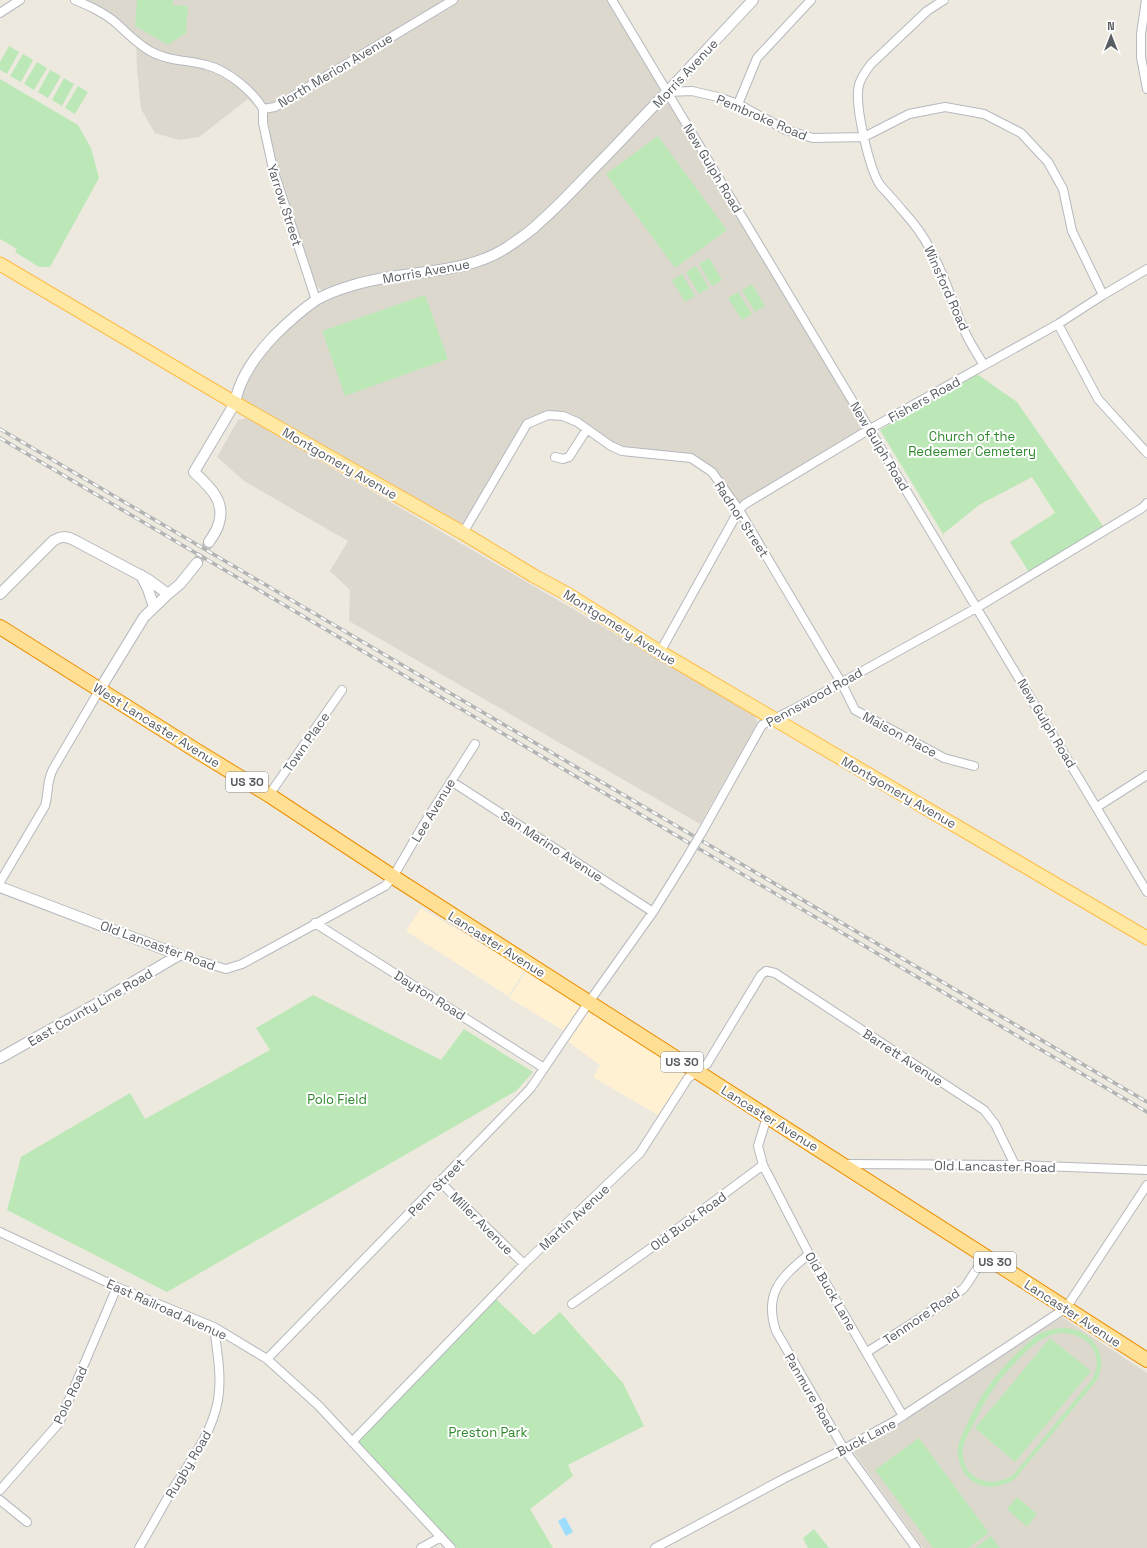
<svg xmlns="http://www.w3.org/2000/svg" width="1147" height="1548" viewBox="0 0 1147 1548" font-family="'Space Grotesk',sans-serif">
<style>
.commercial{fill:#fff1d2}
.education{fill:#ddd8ce}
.green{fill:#bce8b8;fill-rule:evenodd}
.water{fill:#9dddff}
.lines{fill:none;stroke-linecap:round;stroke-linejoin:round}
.tertiary-tunnel{stroke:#c8c6c0;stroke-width:10;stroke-dasharray:10 5;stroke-linecap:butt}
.minor-casing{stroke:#b5b9be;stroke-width:10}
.tertiary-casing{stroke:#b5b9be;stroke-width:12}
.primary-casing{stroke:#ffbc46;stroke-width:15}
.trunk-casing{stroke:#ec8f00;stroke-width:16}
.minor{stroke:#fff;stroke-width:8}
.tertiary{stroke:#fff;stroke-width:10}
.primary{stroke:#ffe8a2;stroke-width:13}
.trunk{stroke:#ffdf93;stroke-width:14}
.rail-casing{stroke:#b2b3b3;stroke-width:3.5}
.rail{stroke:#fff;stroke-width:2;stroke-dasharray:6;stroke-linecap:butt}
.minor-bridge-casing{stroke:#b5b9be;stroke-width:10;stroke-linecap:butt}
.minor-bridge{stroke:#fff;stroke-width:8}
.labels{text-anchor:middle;stroke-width:4;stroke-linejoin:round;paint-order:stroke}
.shield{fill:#fff;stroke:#8a8e91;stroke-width:1}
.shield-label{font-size:12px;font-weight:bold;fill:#585d62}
.street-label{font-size:13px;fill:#585d62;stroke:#fff}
.park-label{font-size:13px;fill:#2e872b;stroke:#fff}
</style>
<rect width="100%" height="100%" fill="#ede9df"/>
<!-- commercial -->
<path class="commercial" d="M421 908 525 970 508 996 406 931Z
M527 970 686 1073 658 1115 593 1077 600 1065 567 1041 571 1035 509 998Z"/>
<!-- education -->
<path class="education" d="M83 0H607L660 86 659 95 546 210 519 232 502 244 483 254 465 260 449 264 384 272 360 277 323 291 316 286 273 153 268 120 248 99 199 137 179 140 155 133 141 109 137 69 136 38 124 24 110 13Z
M668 92 870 429 739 510 712 472 691 458 622 451 577 422 547 415 527 424 463 533 235 403 251 365 316 300 345 288 479 261 538 224Z
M247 418 755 716 757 724 700 824 349 621 350 590 330 571 348 541 244 481 217 457 238 420Z
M1062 1317 1147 1373V1548H923L852 1450 902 1423 912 1414Z"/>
<!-- green -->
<path class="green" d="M137 0H173V5L188 6 186 33 168 45 135 26Z
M9 46 19 52 7 74 0 70V62Z
M23 54 33 60 21 82 10 76Z
M37 62 47 68 34 90 24 84Z
M50 70 61 76 48 98 38 92Z
M64 78 74 84 62 106 52 100Z
M0 79 78 125 91 148 99 178 50 267H39L15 252 17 249 0 239Z
M78 86 88 92 75 114 65 108Z
M658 136 727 230 675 268 606 174Z
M709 258 722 280 712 286 699 264Z
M696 266 709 288 699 294 686 272Z
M682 274 695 296 685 302 672 280Z
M752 284 765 306 755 312 742 290Z
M738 292 752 314 742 320 728 298Z
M425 295 448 359 345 396 322 331Z
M977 374 1017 402 1103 526 1029 572 1010 542 1055 513 1032 477 979 505 943 534 880 430Z
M313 995 441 1060 464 1029 533 1072 516 1091 167 1292 7 1210 21 1157 130 1093 145 1119 270 1050 256 1028Z
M496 1299 534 1335 560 1312 623 1383 644 1426 568 1465 573 1476 530 1509 553 1548H457L357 1441Z
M1066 1328C1092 1330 1110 1355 1097 1380L1014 1480C995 1490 975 1490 963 1471 959 1463 957 1455 958 1447 960 1438 965 1430 968 1422 982 1392 997 1372 1020 1350 1026 1345 1032 1338 1039 1334 1047 1330 1057 1328 1066 1328ZM1059 1333C1086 1333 1105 1351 1093 1378L1014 1474C992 1491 960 1479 963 1449 964 1439 971 1430 975 1421 989 1393 1000 1377 1023 1355 1034 1344 1043 1336 1059 1333Z
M1050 1338 1091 1371 1015 1462 975 1428Z
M919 1438 989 1533 968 1548H933L875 1470Z
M1017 1497 1037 1514 1027 1527 1007 1509Z
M814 1529 829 1548H808L803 1538Z
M991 1536 1000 1548H975Z"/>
<!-- water -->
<path class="water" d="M565 1517 573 1532 566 1536 558 1521Z"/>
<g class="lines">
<!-- tertiary-tunnel -->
<path class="tertiary-tunnel" d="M197 563 209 542"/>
<defs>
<path id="minor" d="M75 0C89 6 103 12 115 22 126 32 137 44 150 51 167 61 188 60 206 65 227 70 253 91 263 109L275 107 453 0
M612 0 1147 892
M944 0 927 11 871 64C866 71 861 77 859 85 854 104 869 168 880 185 887 193 895 201 902 210 913 222 923 235 930 249 944 273 951 299 962 325 967 339 976 352 984 365
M1146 0 1141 34V57L1147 89
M0 13 20 0
M668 92 692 91 718 97 738 104 786 130 813 138 864 137 909 114 945 107 984 114 1021 133 1048 162 1063 189 1072 231 1103 295
M738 104 757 58 811 0
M263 109V123L273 169 316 300
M1058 324 1098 399 1147 453
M555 457 563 459 569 457 587 429
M463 533 527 424 548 415 563 416 577 422 611 446 622 451 691 458 712 472 739 510 841 682 855 710 944 758 974 766
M660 652 739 510 745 504 870 429 1058 324 1103 295 1147 269
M451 781 653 912
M269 795 342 690
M1097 807 1147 775
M702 832 762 725 792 710 978 607 1142 508 1147 503
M0 882 45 806C49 792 46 783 53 769L100 689
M315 923 544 1068
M179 955 226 969 242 964 385 886 393 877 422 827 475 744
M844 1164 1015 1165 1147 1170
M763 1165 809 1254 903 1416
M440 1182 524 1264
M0 1232 117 1287 214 1327 267 1359 319 1406 451 1548
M809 1254C782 1277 763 1292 776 1331L844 1449 916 1548
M572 1304 658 1243 763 1165 758 1146 767 1117
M867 1352 944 1303 963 1289 967 1284 985 1256
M267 1359 530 1089 589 1002 653 912 686 859
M352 1442 524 1264 640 1153 688 1078 707 1064 761 975 766 971 775 973 984 1110 995 1124 1015 1165
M0 1490 59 1423 117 1287
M0 1500 27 1522
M139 1548C151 1528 162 1507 174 1487 192 1459 212 1433 218 1400 222 1376 217 1351 214 1327
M421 1548 441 1537
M655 1548 785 1478 844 1449 895 1421 1066 1308 1147 1185"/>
<path id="tertiary" d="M209 542C212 537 216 532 218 526 227 502 210 487 194 472L235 403C239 379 257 354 274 336 285 325 303 309 316 300 335 289 368 280 391 277 431 270 474 270 509 246 519 239 530 232 539 223 563 202 584 178 607 155 656 104 705 52 753 0
M141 575 148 589 154 607
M0 594 53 541C61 536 65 536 74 540L149 580 168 594
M100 689 144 617 168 594 180 584 197 563
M0 887 179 955
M0 1058 96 1004 179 955"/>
<path id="primary" d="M0 264 235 403 463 533 534 576 569 595 660 652 1147 938"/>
<path id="trunk" d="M0 627 197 751 269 795 398 880 1147 1360"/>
</defs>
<!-- minor casing -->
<use href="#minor" class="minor-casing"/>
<!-- tertiary casing -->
<use href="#tertiary" class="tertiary-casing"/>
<!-- primary casing -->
<use href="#primary" class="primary-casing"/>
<!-- trunk casing -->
<use href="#trunk" class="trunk-casing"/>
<!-- minor -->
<use href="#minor" class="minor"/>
<!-- tertiary -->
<use href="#tertiary" class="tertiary"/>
<!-- primary -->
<use href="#primary" class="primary"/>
<!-- trunk -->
<use href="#trunk" class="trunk"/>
<defs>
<path id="rail" d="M0 429 1147 1102
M0 438 1147 1112"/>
</defs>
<!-- rail casing -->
<use href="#rail" class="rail-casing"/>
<!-- rail -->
<use href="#rail" class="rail"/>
<defs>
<path id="minor-bridge" d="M686 859 702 832"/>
</defs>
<!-- minor-bridge casing -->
<use href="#minor-bridge" class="minor-bridge-casing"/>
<!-- minor-bridge -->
<use href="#minor-bridge" class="minor-bridge"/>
</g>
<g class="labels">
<!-- shield labels -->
<g class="shield">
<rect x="226" y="772" width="42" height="20" rx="3"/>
<rect x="661" y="1052" width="42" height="20" rx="3"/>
<rect x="974" y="1252" width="42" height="20" rx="3"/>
</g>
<g class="shield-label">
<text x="247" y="786">US 30</text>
<text x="682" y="1066">US 30</text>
<text x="995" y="1266">US 30</text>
</g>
<!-- street labels -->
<g class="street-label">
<text transform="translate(335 70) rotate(-31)" y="5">North Merion Avenue</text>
<text transform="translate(685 73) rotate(-47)" y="5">Morris Avenue</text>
<text transform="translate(762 117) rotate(23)" y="5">Pembroke Road</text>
<text transform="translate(713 168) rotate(59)" y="5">New Gulph Road</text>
<text transform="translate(285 205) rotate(72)" y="5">Yarrow Street</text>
<text transform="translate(426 271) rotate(-10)" y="5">Morris Avenue</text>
<text transform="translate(947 288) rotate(66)" y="5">Winsford Road</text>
<text transform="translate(924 399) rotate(-29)" y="5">Fishers Road</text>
<text transform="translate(880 446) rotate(59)" y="5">New Gulph Road</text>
<text transform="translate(340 463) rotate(30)" y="5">Montgomery Avenue</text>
<text transform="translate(742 519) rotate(57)" y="5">Radnor Street</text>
<text transform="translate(620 627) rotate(32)" y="5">Montgomery Avenue</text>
<text transform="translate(814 697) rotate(-29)" y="5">Pennswood Road</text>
<text transform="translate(1047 723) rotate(59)" y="5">New Gulph Road</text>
<text transform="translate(157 725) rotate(32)" y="5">West Lancaster Avenue</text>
<text transform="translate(900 734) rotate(28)" y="5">Maison Place</text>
<text transform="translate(306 742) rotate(-55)" y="5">Town Place</text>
<text transform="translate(899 792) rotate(30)" y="5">Montgomery Avenue</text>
<text transform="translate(433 810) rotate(-59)" y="5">Lee Avenue</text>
<text transform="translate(552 846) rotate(33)" y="5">San Marino Avenue</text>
<text transform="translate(497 944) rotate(32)" y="5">Lancaster Avenue</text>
<text transform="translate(158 945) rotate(20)" y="5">Old Lancaster Road</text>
<text transform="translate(430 995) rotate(32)" y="5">Dayton Road</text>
<text transform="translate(90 1007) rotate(-30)" y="5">East County Line Road</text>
<text transform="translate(903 1057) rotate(33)" y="5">Barrett Avenue</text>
<text transform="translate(770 1118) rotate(32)" y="5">Lancaster Avenue</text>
<text transform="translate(995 1166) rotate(1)" y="5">Old Lancaster Road</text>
<text transform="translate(436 1187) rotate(-46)" y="5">Penn Street</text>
<text transform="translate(574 1217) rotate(-43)" y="5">Martin Avenue</text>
<text transform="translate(688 1221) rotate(-36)" y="5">Old Buck Road</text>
<text transform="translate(482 1223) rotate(45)" y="5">Miller Avenue</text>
<text transform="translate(831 1291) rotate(60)" y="5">Old Buck Lane</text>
<text transform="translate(167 1309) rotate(24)" y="5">East Railroad Avenue</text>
<text transform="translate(1073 1313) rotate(33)" y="5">Lancaster Avenue</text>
<text transform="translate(921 1316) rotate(-34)" y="5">Tenmore Road</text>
<text transform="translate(811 1393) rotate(60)" y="5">Panmure Road</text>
<text transform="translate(70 1395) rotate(-65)" y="5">Polo Road</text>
<text transform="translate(866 1437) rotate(-28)" y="5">Buck Lane</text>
<text transform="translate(188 1464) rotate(-59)" y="5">Rugby Road</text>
</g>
<!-- park labels -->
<g class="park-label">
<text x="972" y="441">Church of the<tspan x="972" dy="15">Redeemer Cemetery</tspan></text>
<text x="337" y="1104">Polo Field</text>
<text x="488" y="1437">Preston Park</text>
</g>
</g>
<!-- north arrow -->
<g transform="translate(1111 36)" stroke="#ffffff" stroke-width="3" paint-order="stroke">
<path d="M0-3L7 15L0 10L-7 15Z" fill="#585d62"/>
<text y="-6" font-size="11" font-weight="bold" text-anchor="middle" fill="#585d62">N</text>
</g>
</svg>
